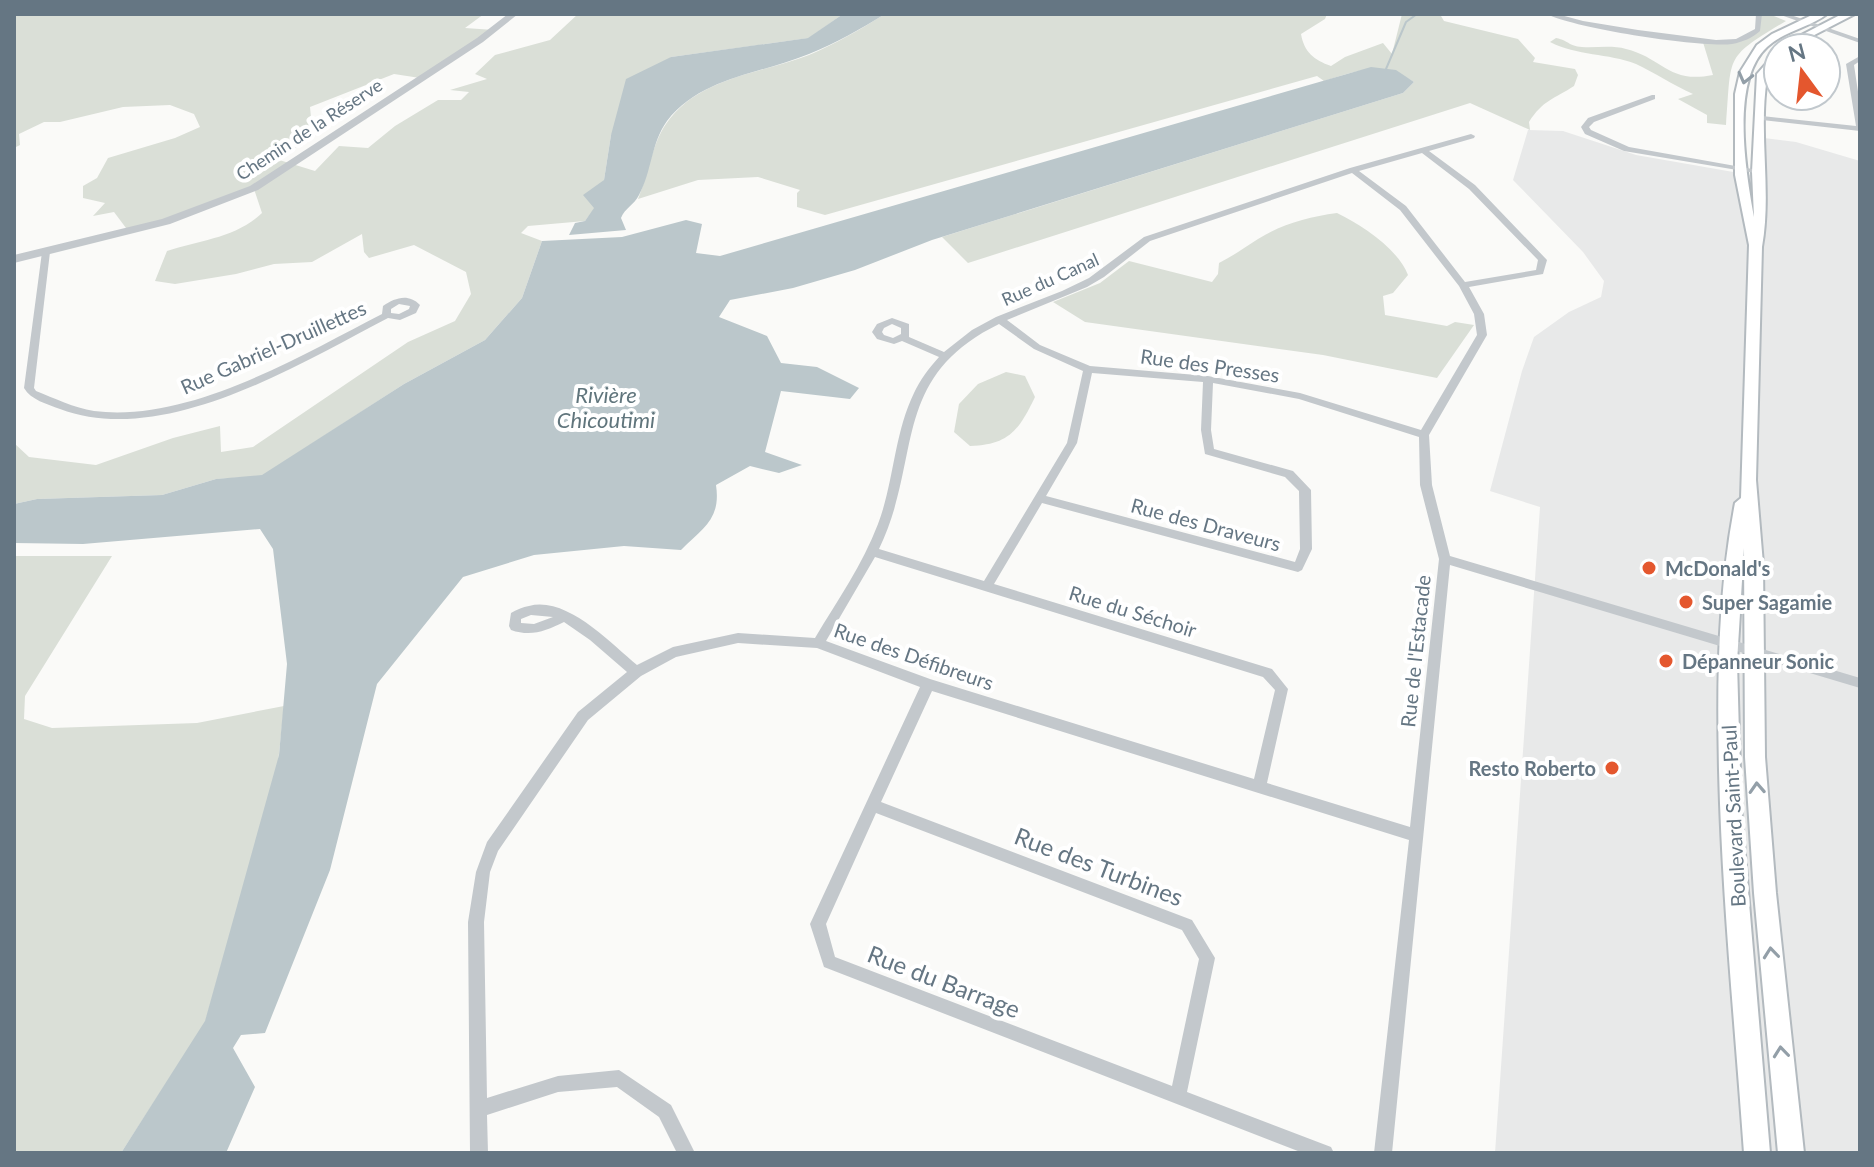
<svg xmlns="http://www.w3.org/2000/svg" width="1874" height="1167" font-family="Lato,sans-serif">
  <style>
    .built { fill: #e8e9e9 }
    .green { fill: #dadfd7 }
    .water { fill: #bbc7cb }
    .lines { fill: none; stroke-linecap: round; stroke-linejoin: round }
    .stream { stroke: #bbc7cb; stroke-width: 2 }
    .secondary-casing { stroke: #b3babf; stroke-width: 4 }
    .minor { fill: #c3c8cc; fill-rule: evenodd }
    .tertiary { fill: #c3c8cc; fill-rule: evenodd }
    .secondary { fill: #fff; fill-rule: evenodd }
    .oneway { stroke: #939fa8 }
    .poi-dot { fill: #e4572e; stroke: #fff; stroke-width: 3 }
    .labels { text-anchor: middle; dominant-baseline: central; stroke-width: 8; stroke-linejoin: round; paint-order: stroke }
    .far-street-label { font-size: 18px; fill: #657683; stroke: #fff }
    .street-label { font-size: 20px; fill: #657683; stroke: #fff }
    .poi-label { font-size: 20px; font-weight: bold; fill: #657683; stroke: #fff; text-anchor: start }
    .water-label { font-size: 22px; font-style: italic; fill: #60757c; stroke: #fff }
    .near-street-label { font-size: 24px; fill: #657683; stroke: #fff }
  </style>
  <rect width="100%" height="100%" fill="#fafaf8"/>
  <polygon class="built" points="1528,130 1563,131 1636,155 1762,177 1764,138 1796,142 1860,161 1860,1153 1495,1153 1540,507 1490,491 1522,371 1534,337 1569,312 1601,297 1604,281 1583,252 1513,180"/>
  <g class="green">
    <path d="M14 14H484L465 28 494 30 420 78 394 74 310 107 313 138 276 159 315 171 339 146 368 148 395 126 438 100H461L469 92 450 90 487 79 475 74 495 55 550 40 578 14H843L809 38 671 57 611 135 604 180 595 208 585 221 528 226 521 233 542 241 522 298 485 340 404 384 262 476 216 479 162 495 37 499 14 504V443L29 457 96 465 173 438 220 426 221 452 253 447 408 342 455 321 471 294 466 272 414 245 369 258 364 252 362 234 312 262 274 264 236 274 175 284 155 281 167 251C200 240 236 238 262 213L254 189 129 232 114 212 93 216 105 203 83 198V186L97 178 108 158 175 138 200 127 194 114 170 105 123 107 60 122H44L19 134 20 145 14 148Z"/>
    <path d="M885 14H1327L1325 19 1301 34C1304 52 1314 60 1331 66L1345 57 1383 43 1392 54 1402 14H1451L1441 16 1444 21 1518 39 1535 58 1533 62 1575 69 1578 75 1574 86C1554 99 1543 100 1529 122L1530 130 1470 103 968 263 942 237 1403 93 1414 82C1380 60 1360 70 1324 81L1317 76 825 215 797 207V193L800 190 758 177 698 180 638 199C648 175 652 144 666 124 698 77 760 74 809 55 835 44 861 29 885 14Z"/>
    <path d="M1759 14H1769L1786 21C1723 59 1732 54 1726 125L1707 123V115L1678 99 1693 94C1673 85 1655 73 1636 64 1608 53 1577 56 1550 42L1556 38C1570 41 1568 46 1582 47 1596 48 1612 45 1626 49 1663 58 1668 84 1713 75L1702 39C1724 42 1740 44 1758 30Z"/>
    <path d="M1337 213C1362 225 1398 249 1408 275L1393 293 1383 296 1385 315 1447 326 1455 322 1474 325 1437 378 1323 355 1085 322 1053 302 1100 283 1129 261 1212 282 1218 274 1219 263C1233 256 1244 248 1258 239 1282 224 1308 217 1337 213Z"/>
    <path d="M1006 372 1025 376 1035 397C1019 430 1009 445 970 446L954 432 959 404 978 384Z"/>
    <polygon points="14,556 112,556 25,696 24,719 52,728 197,723 284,706 278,763 205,1023 121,1153 14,1153"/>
  </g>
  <g class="water">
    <path d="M843 14H885C861 29 836 43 809 54 761 74 701 77 667 121 651 143 652 171 639 195 634 205 625 208 621 218L626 230 569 235 575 223 585 221 594 208 583 195 604 180 611 135 626 79 671 57 808 38Z"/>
    <path d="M1371 67 1396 70 1414 82 1403 93 932 240 855 270 793 288 730 300 719 317 767 336 781 363 817 367 859 388 850 399 781 391 765 452 802 465 779 473 750 466 716 485C721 519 704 527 681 550L624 546 534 555 463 577 377 684 330 870 265 1033 241 1035 233 1048 255 1087 226 1153H121L205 1021 279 755 287 664 273 549 260 529 83 544 14 543V504L37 499 162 495 216 479 262 475 404 384 485 340 522 298 542 241 622 237 686 220 702 224 696 253 720 256Z"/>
  </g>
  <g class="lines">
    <polyline class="stream" points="1386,69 1406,22 1417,14"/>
    <g class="secondary-casing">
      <g id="secondary">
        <path d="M1814 14H1827C1809 28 1784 31 1767 47 1730 81 1746 173 1754 217L1752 172 1757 74 1778 50C1778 62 1769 67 1767 78 1758 134 1772 191 1762 247L1756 480 1763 564 1765 757 1776 893 1804 1153H1778L1754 893 1745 757 1744 548 1737 662 1741 807 1770 1153H1744C1735 1025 1722 898 1719 770 1717 680 1718 591 1735 503L1741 498 1749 245 1735 175V94L1740 72 1757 45 1772 34Z"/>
        <polygon points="1842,14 1855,14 1793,46 1784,44"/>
      </g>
    </g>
    <g class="minor">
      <path d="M1547 14H1557L1583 21 1638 30 1716 40 1736 39 1755 29 1756 14H1762L1760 31C1752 38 1743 42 1732 44 1701 48 1573 28 1547 14Z"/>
      <polygon points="1778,14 1788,14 1860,39 1860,43"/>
      <polygon points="1860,56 1860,61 1854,65 1860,105 1860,131 1762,120 1758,118 1762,116 1856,126 1846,64"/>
      <polygon points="1652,95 1655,95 1655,99 1594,122 1589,127 1591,130 1629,147 1758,170 1762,172 1761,174 1624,151 1585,134 1581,127 1588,118"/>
      <path d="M1471 134 1475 136 1474 138 1429 151 1475 185 1547 260 1543 274 1469 287 1484 314 1487 335 1429 435 1432 485 1450 556 1860 678V688L1450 565 1392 1153H1374L1409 840 932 691 881 802 1192 920 1215 958 1187 1092 1331 1147 1334 1153H1303L824 967 810 924 920 687 817 648 738 643 676 657 641 676 588 720 498 851 490 872 484 922 487 1098 558 1076 619 1070 671 1105 695 1153H677L659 1117 617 1087 558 1092 487 1115 488 1153H470L468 922 476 872 487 842 578 712 627 672 590 640 564 622C546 631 531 637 511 630L509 626 511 613C516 610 523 607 529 606 567 596 610 643 637 665L673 647 738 633 815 638C837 601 863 564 878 524 894 482 894 434 914 393 920 380 929 368 939 357L902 341 894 344 877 339 872 332 877 324 892 318 909 324V337L944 352 972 330 996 317 1062 291 1089 278 1144 237 1350 168ZM1422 153 1469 189 1538 260 1536 270 1465 282 1406 206 1359 171ZM1352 173 1400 210 1459 286 1474 314 1477 335 1421 430 1300 393 1208 376 1090 366 1040 345 1007 320 1087 287 1104 277 1150 241ZM892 324 901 328V334L893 338 884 335 882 332 884 328ZM999 324 1034 349 1083 371 1067 443 984 581 879 549C923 458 889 378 999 324ZM1092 373 1203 382 1201 430 1205 454 1285 477 1299 491 1300 549 1295 562 1046 496 1077 443ZM1213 383 1299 399 1419 437 1420 485 1439 559 1410 827 1267 783 1288 689 1272 669 994 584 1042 503 1298 572 1302 570 1312 549 1311 490 1293 471 1214 449 1211 430ZM875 557 1263 677 1275 690 1254 779 930 679 826 641ZM531 615 553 617 534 624 521 623V619ZM876 813 1182 930 1199 959 1172 1086 835 957 826 924Z"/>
      <path d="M46 249 50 252 34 388 36 391C54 398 74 408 94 411 189 423 300 356 382 314L383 306C395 298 408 293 420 305L416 313 400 320 388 318C298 365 163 448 60 409 47 404 31 400 24 388L42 252ZM399 304 410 306 409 309 399 314 391 313V309Z"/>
    </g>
    <polygon class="tertiary" points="508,14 518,14 483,42 258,190 170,224 14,263 14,255 162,219 250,186 477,38"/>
    <use href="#secondary" class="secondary"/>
  </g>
  <defs><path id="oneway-chevron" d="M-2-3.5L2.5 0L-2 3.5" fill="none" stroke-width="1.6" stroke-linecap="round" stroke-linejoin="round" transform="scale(2)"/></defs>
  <g class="oneway">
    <use href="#oneway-chevron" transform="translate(1745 78) rotate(104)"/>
    <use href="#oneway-chevron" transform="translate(1757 788) rotate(-93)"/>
    <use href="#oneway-chevron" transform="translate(1771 953) rotate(-96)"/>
    <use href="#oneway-chevron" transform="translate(1781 1052) rotate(-96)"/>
  </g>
  <g class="poi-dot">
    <circle cx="1649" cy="568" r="8"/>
    <circle cx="1686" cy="602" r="8"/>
    <circle cx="1666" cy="661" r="8"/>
    <circle cx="1612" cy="768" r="8"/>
  </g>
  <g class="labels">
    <g class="far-street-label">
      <text transform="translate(309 129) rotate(-33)">Chemin de la Réserve</text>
      <text transform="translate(1050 279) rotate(-24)">Rue du Canal</text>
    </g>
    <g class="street-label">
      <text transform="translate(273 347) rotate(-24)">Rue Gabriel-Druillettes</text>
      <text transform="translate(1210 365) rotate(8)">Rue des Presses</text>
      <text transform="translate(1206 524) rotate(15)">Rue des Draveurs</text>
      <text transform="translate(1133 611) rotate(17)">Rue du Séchoir</text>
      <text transform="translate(1415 651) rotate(-84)">Rue de l'Estacade</text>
      <text transform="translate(914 656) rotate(19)">Rue des Défibreurs</text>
      <text transform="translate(1733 816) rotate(-93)">Boulevard Saint-Paul</text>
    </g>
    <g class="poi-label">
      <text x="1665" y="568">McDonald's</text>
      <text x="1702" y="602">Super Sagamie</text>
      <text x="1682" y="661">Dépanneur Sonic</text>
      <text x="1596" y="768" text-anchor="end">Resto Roberto</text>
    </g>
    <g class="water-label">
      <text x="606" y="394">Rivière<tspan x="606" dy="25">Chicoutimi</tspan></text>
    </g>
    <g class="near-street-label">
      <text transform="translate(1099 866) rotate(21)">Rue des Turbines</text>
      <text transform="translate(944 981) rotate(21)">Rue du Barrage</text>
    </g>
  </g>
  <rect width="1874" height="1167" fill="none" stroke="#657683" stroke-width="32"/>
  <g transform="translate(1802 72) rotate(345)"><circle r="38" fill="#ffffff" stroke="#c1c8cd" stroke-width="2"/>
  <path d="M0-6L14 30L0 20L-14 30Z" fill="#e4572e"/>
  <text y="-12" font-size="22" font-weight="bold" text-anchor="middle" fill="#657683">N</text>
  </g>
</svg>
